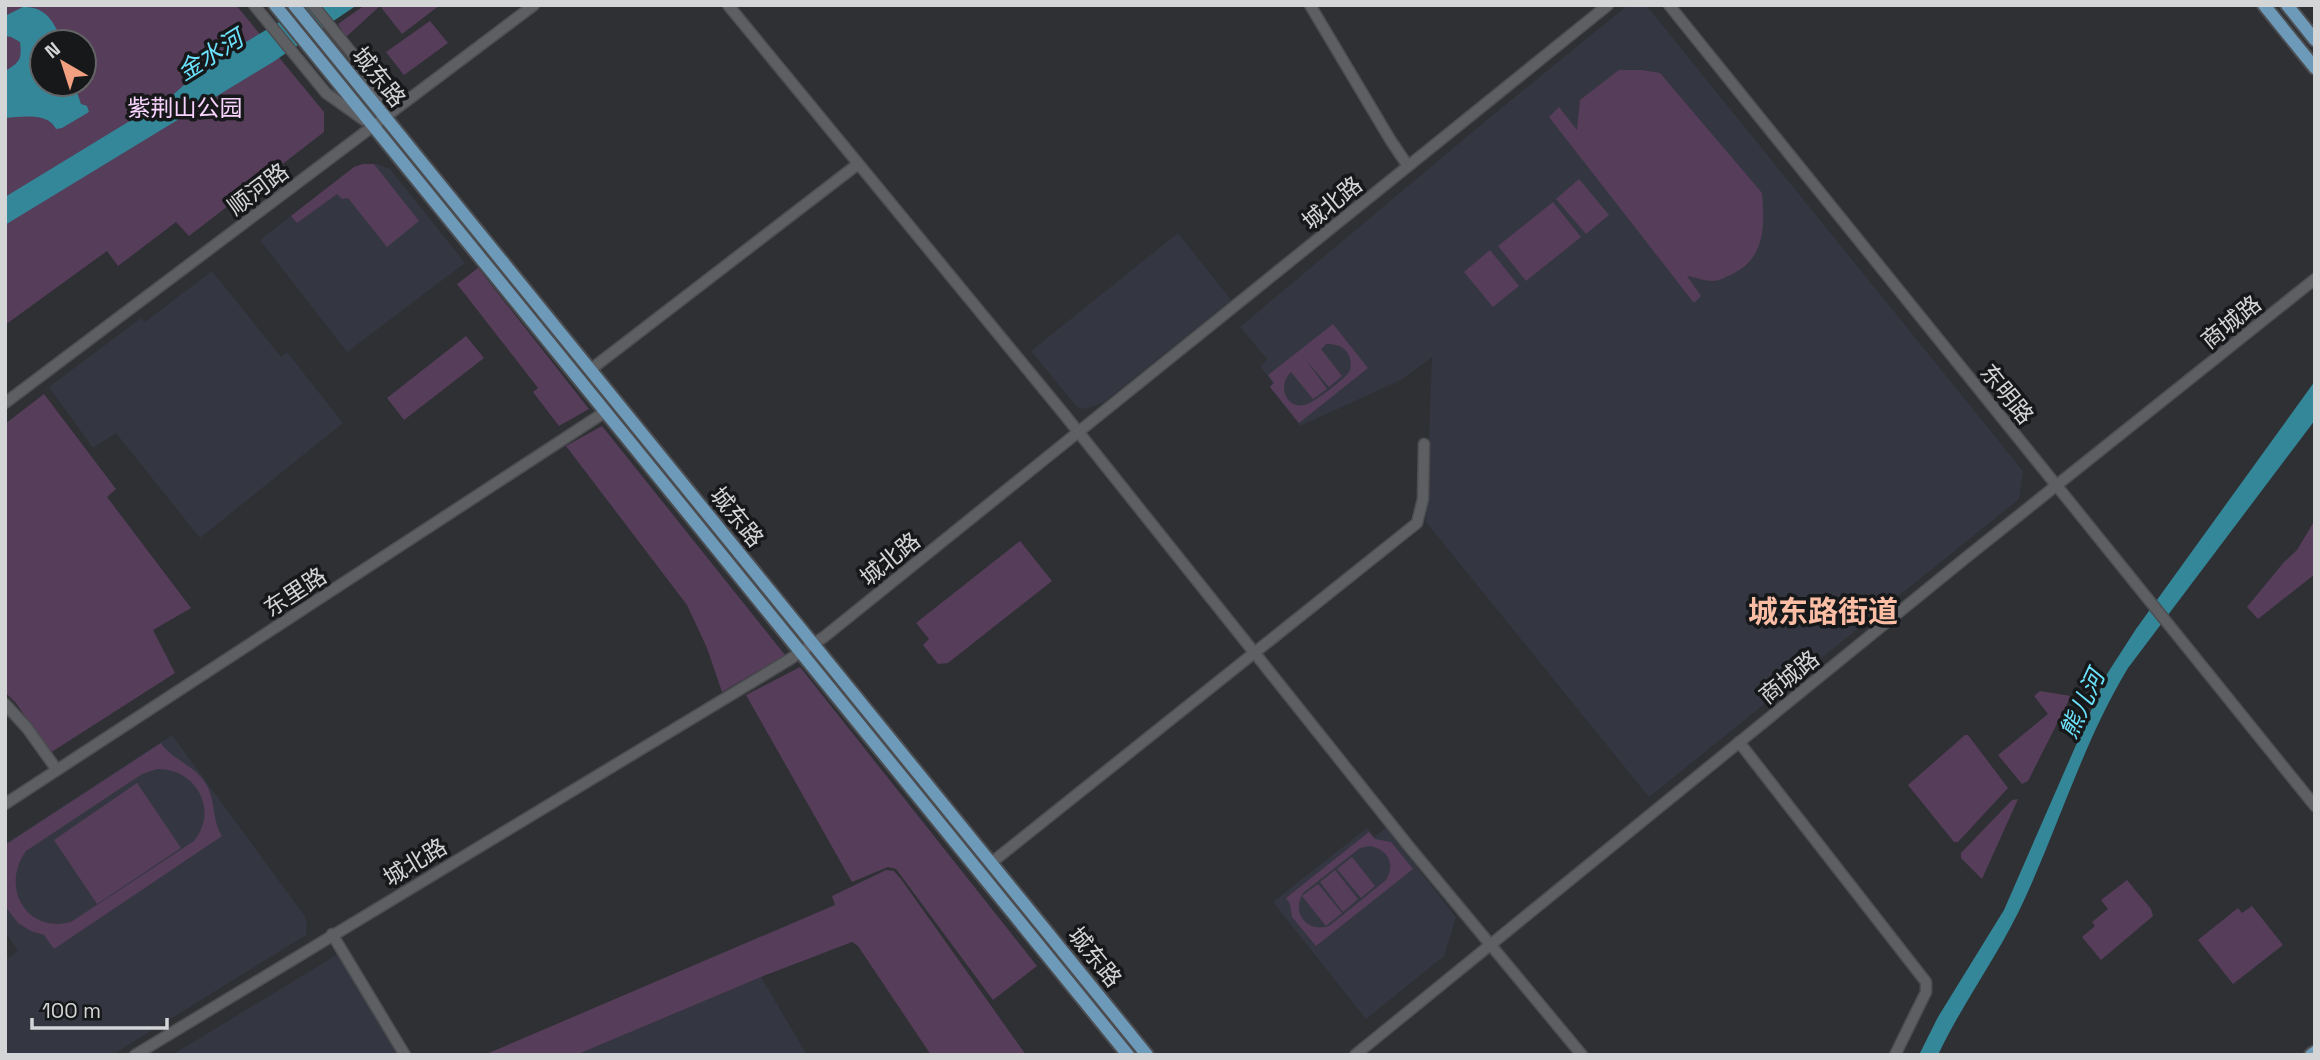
<svg xmlns="http://www.w3.org/2000/svg" width="2320" height="1060" font-family="'Space Grotesk','Noto Sans SC',sans-serif">
  <style>
    .built { fill: #343741 }
    .green { fill: #563d5a; fill-rule: evenodd }
    .water { fill: #348798 }
    .lines { fill: none; stroke-linecap: round; stroke-linejoin: round }
    .minor-casing { stroke: #4c4d50; stroke-width: 13 }
    .major-casing { stroke: #4c4d50; stroke-width: 16 }
    .minor { stroke: #5d5f63; stroke-width: 10 }
    .major { stroke: #6e9aba; stroke-width: 12 }
    .labels { text-anchor: middle; dominant-baseline: central; stroke-width: 7; stroke-linejoin: round; paint-order: stroke }
    .street-label { font-size: 23px; fill: #d4d5d7; stroke: #17181a }
    .park-label { font-size: 23px; fill: #f7d3fd; stroke: #17181a }
    .water-label { font-size: 24px; font-style: italic; fill: #6ce3fd; stroke: #17181a }
    .district-label { font-size: 30px; font-weight: bold; fill: #fcbda5; stroke: #17181a }
  </style>
  <rect width="100%" height="100%" fill="#2e3034"/>
  <g class="built">
    <polygon points="1628,5 1646,5 2023,471 2019,499 1649,797 1426,522 1432,357 1401,380 1300,426 1269,386 1273,383 1261,367 1267,359 1240,327 1488,119"/>
    <polygon points="363,164 377,164 390,169 465,263 347,352 260,240 354,167"/>
    <polygon points="1178,233 1231,300 1104,402 1086,409 1077,407 1031,351"/>
    <polygon points="212,271 281,357 287,352 343,423 200,538 116,433 93,448 49,387 141,318 145,322"/>
    <polygon points="172,735 304,915 307,923 306,935 112,1055 8,1055 5,1051 5,960 18,951 5,932 5,844"/>
    <polygon points="1367,828 1374,837 1386,828 1456,917 1444,956 1366,1019 1273,902"/>
    <polygon points="338,954 398,1055 172,1055 246,1010"/>
    <polygon points="761,977 807,1055 576,1055"/>
  </g>
  <g class="green">
    <path d="M5 5H236L324 112V132L189 236 176 222 118 266 107 251 5 325ZM42 42H84V84H42Z"/>
    <polygon points="365,5 440,5 402,34 380,6 346,37 338,24"/>
    <polygon points="430,21 448,43 404,75 386,52"/>
    <path d="M1619 70H1642L1660 73 1762 193C1765 228 1765 261 1728 276 1723 278 1719 281 1713 281 1704 281 1695 277 1687 276L1701 296 1694 303 1549 117 1559 107 1577 130 1580 100Z"/>
    <polygon points="363,164 374,164 419,221 387,247 348,198 342,199 337,194 297,223 291,216 354,167"/>
    <polygon points="1579,179 1609,215 1586,234 1556,199"/>
    <polygon points="1553,202 1581,237 1526,281 1498,246"/>
    <polygon points="1490,250 1519,286 1493,307 1464,272"/>
    <polygon points="478,268 589,409 559,426 533,392 538,388 457,284"/>
    <path d="M1333 324 1368 368 1299 423 1270 387 1274 383 1268 375ZM1326 344C1336 344 1345 346 1349 356 1351 360 1352 368 1349 372 1345 379 1312 404 1305 405 1284 409 1278 384 1291 372L1313 399 1327 389 1306 360 1329 387 1342 376 1321 349Z"/>
    <polygon points="466,336 484,358 404,420 387,398"/>
    <polygon points="44,394 116,489 107,497 191,608 153,630 175,673 50,753 16,703 5,692 5,424"/>
    <polygon points="602,426 785,655 722,692 707,648 687,605 566,446"/>
    <polygon points="2315,520 2315,574 2258,619 2247,607 2284,562 2297,550"/>
    <polygon points="1020,541 1052,581 948,663 938,664 923,645 929,639 916,623"/>
    <polygon points="800,667 1037,966 993,1000 896,869 888,867 852,882 746,695"/>
    <polygon points="2040,691 2071,696 2028,781 2022,784 1998,755 2048,714 2034,696"/>
    <polygon points="1965,735 1968,735 2008,788 1958,842 1954,842 1908,785"/>
    <path d="M161 743C173 761 194 764 206 784 216 801 212 821 222 836L54 949 44 935 31 931 18 923 5 906V845ZM157 769C196 768 219 810 194 841L71 922C26 934 0 887 26 851L142 774Z"/>
    <polygon points="137,783 181,848 97,904 54,840"/>
    <polygon points="2018,799 1982,879 1961,858 1961,853 2012,800"/>
    <path d="M1369 832 1375 839 1391 842 1413 869 1316 946 1292 917 1290 904 1286 898ZM1370 846C1388 849 1396 865 1386 880L1329 926C1307 933 1291 913 1303 893L1360 848Z"/>
    <polygon points="1352,857 1375,886 1361,898 1337,869"/>
    <polygon points="886,870 894,871 901,879 1026,1055 931,1055 858,946 852,942 761,977 576,1055 484,1055 835,905 832,896"/>
    <polygon points="1335,870 1358,899 1343,912 1320,882"/>
    <polygon points="2127,880 2151,909 2153,916 2101,960 2082,937 2095,926 2092,922 2108,909 2101,900"/>
    <polygon points="1318,884 1342,913 1326,926 1302,896"/>
    <polygon points="2252,906 2283,945 2233,984 2198,940 2238,908 2242,913"/>
  </g>
  <g class="water">
    <path d="M308 5H357L273 62 5 225V197L174 94C212 58 263 33 308 5Z"/>
    <path d="M23 7C45 6 53 21 61 38V42H42V84H74L81 104 87 106 89 112 62 128 56 129C48 112 22 117 5 118V71C20 62 22 60 20 42L11 37 5 36V16Z"/>
    <path d="M2315 381V420L2128 668C2085 739 2060 821 2026 896 2001 952 1964 1000 1938 1055H1919L1938 1017 2004 910 2107 674 2136 629Z"/>
  </g>
  <g class="lines">
    <g class="minor-casing">
      <g id="minor">
        <polyline points="254,5 326,93 364,120"/>
        <polyline points="313,5 364,68 380,106"/>
        <polyline points="728,5 1064,414 1411,849 1582,1055"/>
        <polyline points="1310,5 1391,141 1408,166"/>
        <polyline points="1669,5 2315,806"/>
        <polyline points="590,370 858,164"/>
        <polyline points="5,403 534,5"/>
        <polyline points="5,704 27,728 57,770"/>
        <polyline points="1739,742 1926,982 1926,992 1895,1055"/>
        <polyline points="5,804 605,412"/>
        <polyline points="991,863 1417,523 1423,499 1424,444"/>
        <polyline points="332,934 405,1055"/>
        <polyline points="135,1055 787,661 824,637 1608,5"/>
        <polyline points="1355,1055 1968,556 2315,279"/>
      </g>
    </g>
    <g class="major-casing">
      <g id="major">
        <polyline points="275,5 1128,1055"/>
        <polyline points="294,5 1147,1055"/>
        <polyline points="2264,5 2315,68"/>
        <polyline points="2287,5 2315,40"/>
        <polyline points="2311,1055 2315,1052"/>
      </g>
    </g>
    <use href="#minor" class="minor"/>
    <use href="#major" class="major"/>
  </g>
  <g class="labels">
    <g class="street-label">
      <text transform="translate(379 77) rotate(51)">城东路</text>
      <text transform="translate(258 189) rotate(-37)">顺河路</text>
      <text transform="translate(1332 203) rotate(-39)">城北路</text>
      <text transform="translate(2231 322) rotate(-39)">商城路</text>
      <text transform="translate(2007 394) rotate(51)">东明路</text>
      <text transform="translate(737 517) rotate(51)">城东路</text>
      <text transform="translate(890 559) rotate(-39)">城北路</text>
      <text transform="translate(295 592) rotate(-33)">东里路</text>
      <text transform="translate(1789 677) rotate(-39)">商城路</text>
      <text transform="translate(415 862) rotate(-31)">城北路</text>
      <text transform="translate(1095 957) rotate(51)">城东路</text>
    </g>
    <g class="park-label">
      <text x="185" y="108">紫荆山公园</text>
    </g>
    <g class="water-label">
      <text transform="translate(210 55) rotate(-32)">金水河</text>
      <text transform="translate(2082 704) rotate(-65)">熊儿河</text>
    </g>
    <g class="district-label">
      <text x="1823" y="611">城东路街道</text>
    </g>
  </g>
  <rect width="2320" height="1060" fill="none" stroke="#d4d5d7" stroke-width="14"/>
  <g transform="translate(63 63) rotate(321)"><circle r="33" fill="#17181a" stroke="#636466" stroke-width="2"/>
  <path d="M0-5L12 26L0 18L-12 26Z" fill="#f2a080"/>
  <text y="-10" font-size="19" font-weight="bold" text-anchor="middle" fill="#d4d5d7">N</text>
  </g>
  <path d="M32 1018v10h135v-10" fill="none" stroke="#d4d5d7" stroke-width="3.5"/>
  <text x="42" y="1018" font-size="21" fill="#d4d5d7" stroke="#17181a" stroke-width="5" paint-order="stroke">100 m</text>
</svg>
